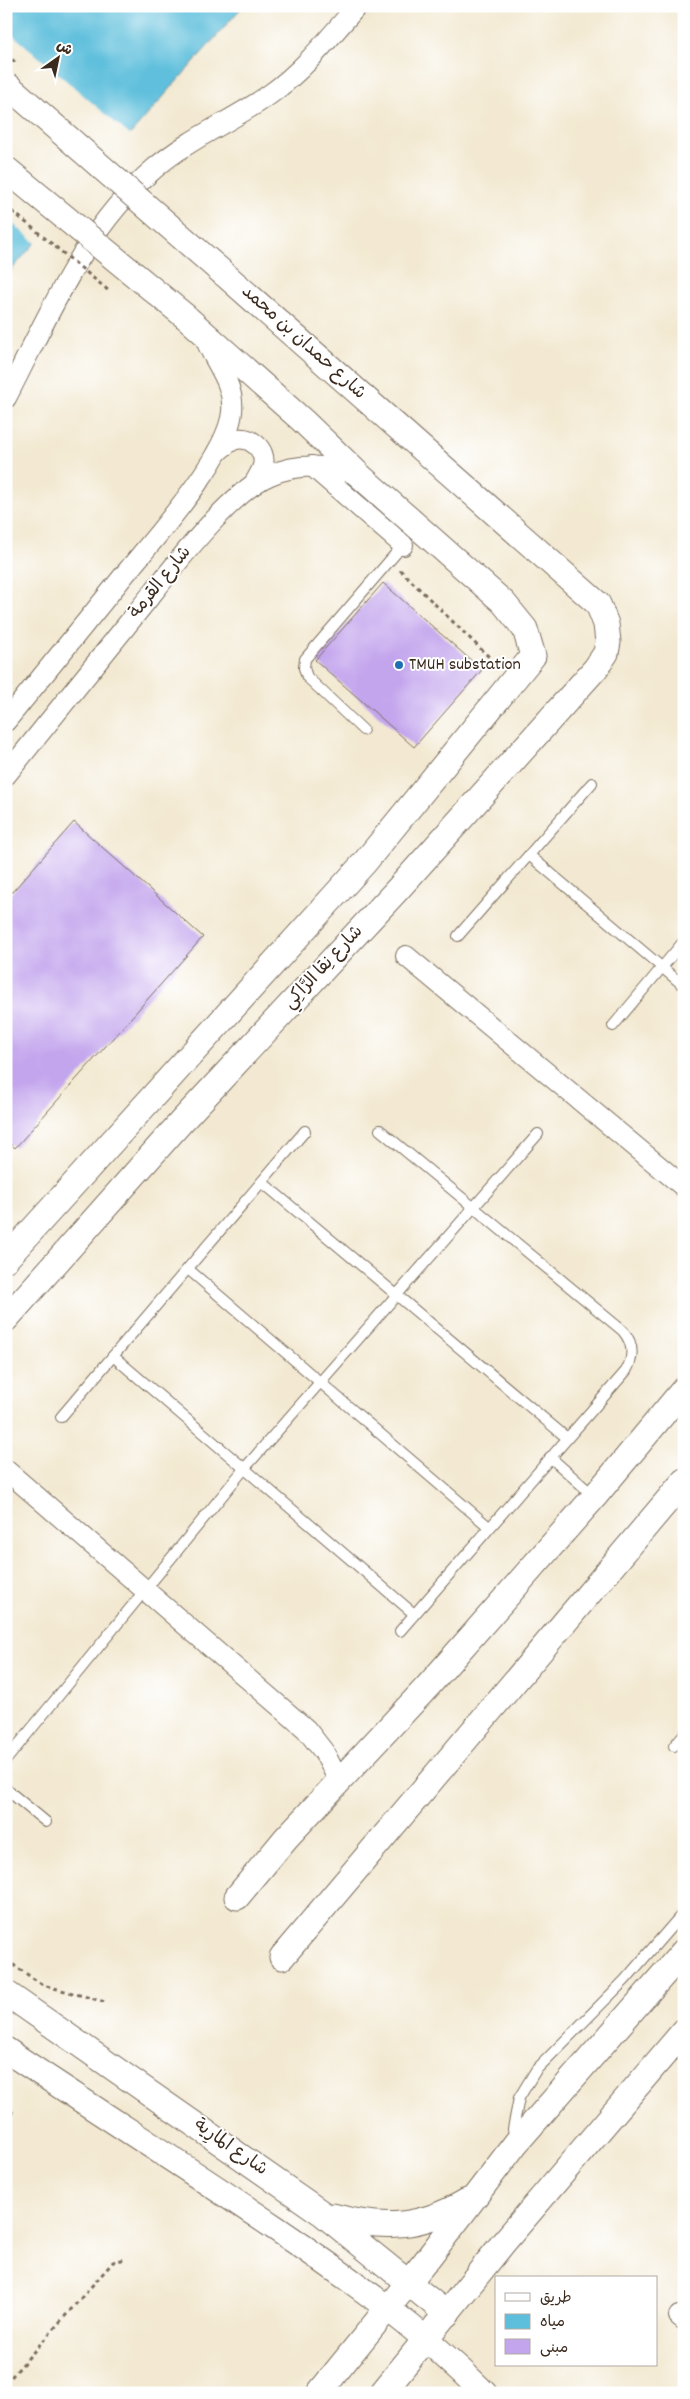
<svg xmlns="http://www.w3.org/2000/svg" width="690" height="2399" font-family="Dekko,'Playpen Sans Arabic',sans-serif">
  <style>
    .water { fill: #5ebfdc; stroke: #4c747d }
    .pier { fill: #f3e9d2 }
    .building { fill: #c3a5ed }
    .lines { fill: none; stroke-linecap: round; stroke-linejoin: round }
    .service-casing { stroke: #7b6d5d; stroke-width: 12 }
    .minor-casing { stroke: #7b6d5d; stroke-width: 22 }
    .tertiary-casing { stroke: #7b6d5d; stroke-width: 27 }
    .path { stroke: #7b6d5d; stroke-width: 3; stroke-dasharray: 4 4; stroke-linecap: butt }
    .service { stroke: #fff; stroke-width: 10 }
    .minor { stroke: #fff; stroke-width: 20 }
    .tertiary { stroke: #fff; stroke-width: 25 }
    .tertiary-bridge-casing { stroke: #7b6d5d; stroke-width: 27; stroke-linecap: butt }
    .path-bridge { stroke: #7b6d5d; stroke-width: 3; stroke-dasharray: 4 4; stroke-linecap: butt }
    .tertiary-bridge { stroke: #fff; stroke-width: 25 }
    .poi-dot { fill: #1f6fb2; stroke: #fff; stroke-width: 2 }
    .labels { text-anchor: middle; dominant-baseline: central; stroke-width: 4; stroke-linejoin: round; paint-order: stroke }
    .street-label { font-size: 18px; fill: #3b2a1e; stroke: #fff }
    .poi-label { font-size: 18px; fill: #3b2a1e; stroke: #fff; text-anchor: start }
  </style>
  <rect width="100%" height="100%" fill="#fff"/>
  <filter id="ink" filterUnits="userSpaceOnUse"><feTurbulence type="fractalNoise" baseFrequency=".02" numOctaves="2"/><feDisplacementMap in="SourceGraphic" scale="10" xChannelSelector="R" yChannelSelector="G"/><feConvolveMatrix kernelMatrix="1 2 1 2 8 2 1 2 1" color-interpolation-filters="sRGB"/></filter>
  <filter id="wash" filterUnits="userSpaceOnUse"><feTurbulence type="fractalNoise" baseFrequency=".0096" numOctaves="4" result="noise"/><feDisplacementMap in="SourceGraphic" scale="20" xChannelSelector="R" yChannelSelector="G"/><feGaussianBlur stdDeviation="1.12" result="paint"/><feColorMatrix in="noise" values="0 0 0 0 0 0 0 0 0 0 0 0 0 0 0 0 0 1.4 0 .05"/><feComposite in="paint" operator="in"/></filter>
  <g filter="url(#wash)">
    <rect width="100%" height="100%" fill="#f3e9d2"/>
    <polygon class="water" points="6,6 243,6 6,276"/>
    <polygon class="pier" points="6,29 132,137 37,244 6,218"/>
    <g id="blocks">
      <g class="building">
        <polygon points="383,583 482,670 414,747 315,660"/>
        <polygon points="74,822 203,937 15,1148 6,1140 6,899"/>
      </g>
    </g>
  </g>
  <g filter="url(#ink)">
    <use href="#blocks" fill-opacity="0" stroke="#7b6d5d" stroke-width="1"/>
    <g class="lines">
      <g class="service-casing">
        <g id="service">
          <polyline points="363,730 307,677 304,668 305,659 403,545"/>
          <polyline points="529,855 684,986"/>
          <polyline points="458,936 592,783"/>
          <polyline points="613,1026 684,941"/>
          <path d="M380 1130 623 1331C634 1344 634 1357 626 1371L400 1631"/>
          <polyline points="262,1182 567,1438"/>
          <polyline points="188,1269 489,1527"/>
          <polyline points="113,1356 413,1613"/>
          <polyline points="61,1417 305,1131"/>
          <polyline points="550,1457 594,1496"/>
          <polyline points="674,1746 684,1734"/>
          <polyline points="6,1760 244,1469 538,1134"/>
          <polyline points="6,1789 46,1822"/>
          <polyline points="515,2139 513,2129 519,2098 536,2070 625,1980 684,1912"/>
        </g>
      </g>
      <g class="minor-casing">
        <g id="minor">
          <path d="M6 398C48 317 84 228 155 168 190 138 232 121 269 95 303 71 330 37 357 6"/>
          <path d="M217 452C222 448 227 443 233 440 249 434 267 449 263 466 261 473 257 478 254 484"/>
          <polyline points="312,466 403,545"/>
          <path d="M6 721C45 673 83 626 121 579 151 542 228 457 232 412 235 382 213 362 204 335"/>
          <path d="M6 775C51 720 95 665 139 610 169 573 229 492 270 475 300 462 330 465 359 475"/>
          <polyline points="406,956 684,1187"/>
          <polyline points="6,1470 306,1729 324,1752 338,1779"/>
          <polyline points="679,2316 684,2320"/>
        </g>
      </g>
      <g class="tertiary-casing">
        <g id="tertiary">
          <polyline points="6,1259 365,862 533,656 525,629 503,602 359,475 303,421 186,317"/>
          <polyline points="6,1319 181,1122 398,889 596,668 606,653 608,642 606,624 598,604 223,273"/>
          <polyline points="237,1897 286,1838 428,1686 595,1496 684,1389"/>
          <polyline points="282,1957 684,1481"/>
          <polyline points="6,1993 323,2214 447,2314"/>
          <path d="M6 2050C95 2110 186 2167 274 2227 349 2278 421 2329 484 2393"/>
          <path d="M333 2216C384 2230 421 2228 467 2201"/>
          <polyline points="319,2393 425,2262 516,2143 684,1951"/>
          <polyline points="382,2393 504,2242 684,2031"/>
        </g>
      </g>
      <g class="path">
        <polyline points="400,570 489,657"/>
        <polyline points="6,1960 43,1985 105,2002"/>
        <polyline points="6,2138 13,2108"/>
        <polyline points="6,2383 113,2262 126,2259"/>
      </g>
      <use href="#service" class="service"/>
      <use href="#minor" class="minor"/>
      <use href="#tertiary" class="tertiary"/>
      <g class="tertiary-bridge-casing">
        <g id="tertiary-bridge">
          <polyline points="6,84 223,273"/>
          <polyline points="6,169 186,317"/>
        </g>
      </g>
      <g class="path-bridge">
        <polyline points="6,54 17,64"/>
        <polyline points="6,206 109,291"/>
      </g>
      <use href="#tertiary-bridge" class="tertiary-bridge"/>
    </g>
  </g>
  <circle class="poi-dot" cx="399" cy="665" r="5"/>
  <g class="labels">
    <g class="street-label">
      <text transform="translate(303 343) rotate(42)">شارع حمدان بن محمد</text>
      <text transform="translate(161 583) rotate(-51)">شارع القرمة</text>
      <text transform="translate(324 968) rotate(-47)">شارع نِقا الرَّاكِي</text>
      <text transform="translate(230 2148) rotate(35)">شارع المارِية</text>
    </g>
    <g class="poi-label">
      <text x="409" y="665">TMUH substation</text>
    </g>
  </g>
  <rect width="690" height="2399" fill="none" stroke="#fff" stroke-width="25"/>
  <rect x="495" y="2276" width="162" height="90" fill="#ffffff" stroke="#b1aaa5"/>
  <rect x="505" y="2293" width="25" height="8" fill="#ffffff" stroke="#b1aaa5"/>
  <text x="540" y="2302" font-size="15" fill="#3b2a1e">طريق</text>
  <rect x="505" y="2314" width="25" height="15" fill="#5ebfdc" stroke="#b1aaa5"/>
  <text x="540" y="2326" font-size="15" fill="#3b2a1e">مياه</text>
  <rect x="505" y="2339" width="25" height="15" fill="#c3a5ed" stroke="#b1aaa5"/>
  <text x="540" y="2352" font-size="15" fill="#3b2a1e">مبنى</text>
  <g transform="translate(58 58) rotate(33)" stroke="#ffffff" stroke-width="4" paint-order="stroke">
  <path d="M0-4L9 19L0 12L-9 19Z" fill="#3b2a1e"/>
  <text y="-8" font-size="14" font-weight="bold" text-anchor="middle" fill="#3b2a1e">ش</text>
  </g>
</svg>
